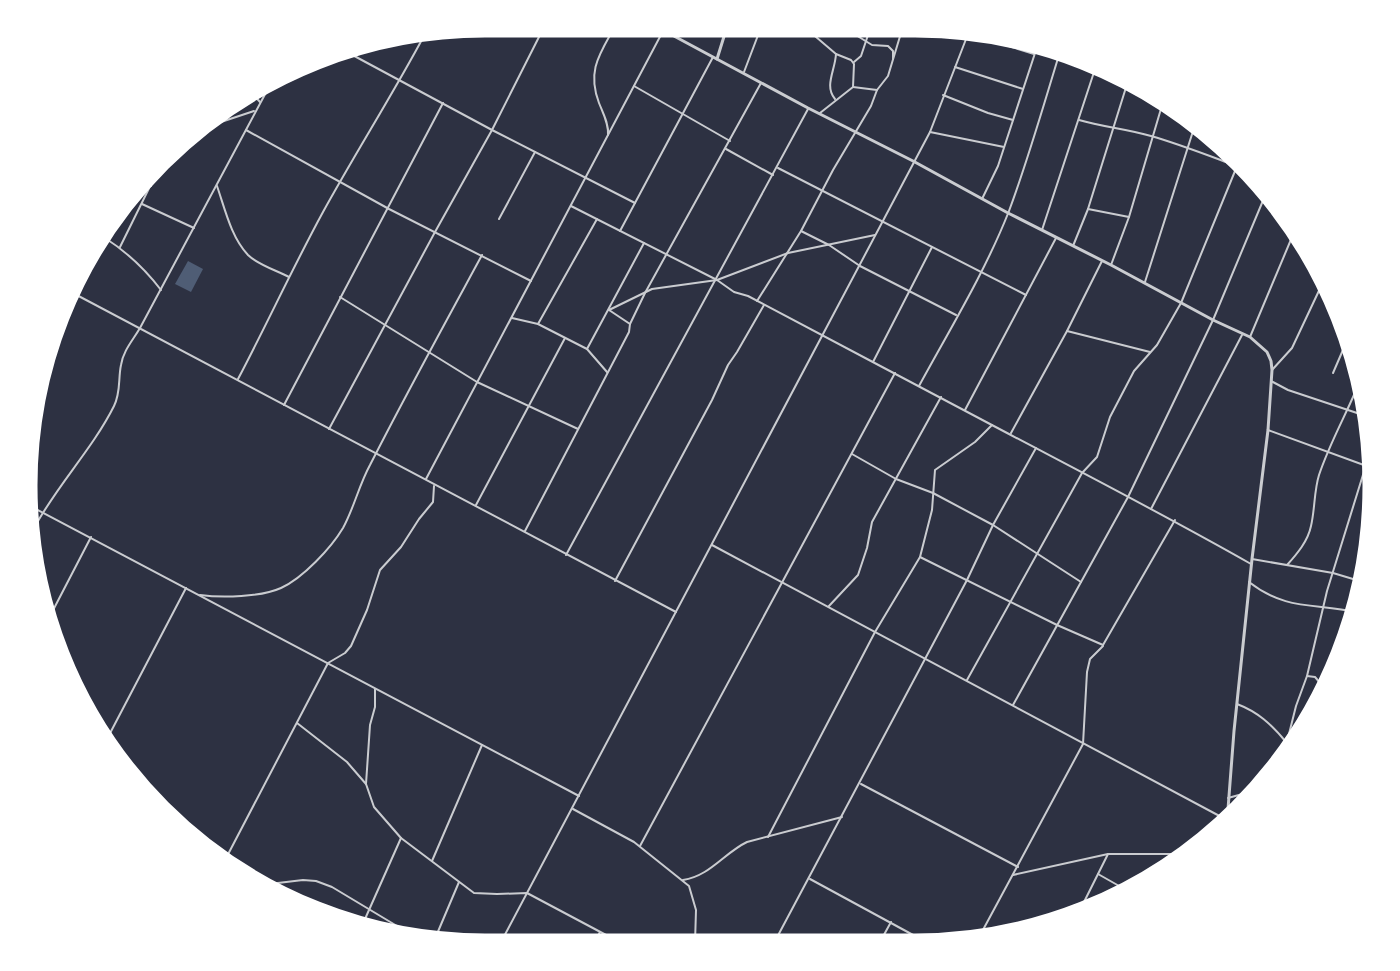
<svg xmlns="http://www.w3.org/2000/svg" width="1400" height="971" font-family="Merriweather,serif">
  <style>
    .water { fill: #4f5d75 }
    .lines { fill: none; stroke-linecap: round; stroke-linejoin: round }
    .minor { stroke: #caccd0; stroke-width: 2 }
    .tertiary { stroke: #caccd0; stroke-width: 3 }
    .rim { fill: none; stroke: #fff; stroke-width: 3 }
  </style>
  <rect width="100%" height="100%" fill="#2d3142"/>
  <polygon class="water" points="188,261 203,269 191,292 175,284"/>
  <g class="lines">
    <g class="minor">
      <polyline points="809,31 836,54 851,60 854,64 853,87 820,113"/>
      <polyline points="851,32 872,45 888,46 893,51 893,59"/>
      <polyline points="970,34 1034,54"/>
      <polyline points="675,37 677,29"/>
      <polyline points="1002,45 1005,35"/>
      <polyline points="345,51 492,130 635,203"/>
      <polyline points="854,62 861,56 869,32"/>
      <polyline points="955,67 1023,89"/>
      <polyline points="744,72 760,30"/>
      <polyline points="634,86 730,141"/>
      <polyline points="853,87 877,90"/>
      <polyline points="252,93 260,102"/>
      <polyline points="943,95 988,113 1013,120"/>
      <path d="M835 99C824 86 835 71 836 54"/>
      <path d="M1079 120C1103 127 1127 129 1151 136 1179 144 1207 155 1234 165"/>
      <polyline points="200,129 254,111"/>
      <polyline points="246,130 389,209 531,281"/>
      <polyline points="930,132 1004,147"/>
      <path d="M608 135C609 124 603 113 599 103 587 71 599 55 614 28"/>
      <polyline points="726,149 773,175"/>
      <polyline points="778,168 1026,295"/>
      <polyline points="141,181 151,186"/>
      <path d="M217 186C225 209 231 237 248 255 258 265 276 270 289 277"/>
      <polyline points="982,199 998,166 1037,47"/>
      <polyline points="142,204 194,228"/>
      <path d="M571 206 717 280 734 292 748 296C829 338 909 382 990 424 1077 470 1165 515 1251 564"/>
      <polyline points="1088,209 1129,217"/>
      <polyline points="499,219 535,152"/>
      <polyline points="1042,230 1095,69"/>
      <polyline points="620,231 713,57"/>
      <polyline points="801,231 829,245 860,266 956,315"/>
      <polyline points="1292,236 1302,241"/>
      <path d="M105 238C127 252 145 269 161 290"/>
      <polyline points="1073,246 1088,209 1128,81"/>
      <polyline points="120,247 162,162"/>
      <polyline points="1111,265 1129,217 1163,102"/>
      <polyline points="1145,282 1194,128"/>
      <polyline points="71,292 676,612"/>
      <polyline points="340,297 477,382 578,429"/>
      <polyline points="757,301 801,231 833,170 871,106 877,90 888,76 901,33"/>
      <polyline points="609,310 652,289 717,280 788,253 875,235"/>
      <polyline points="609,310 630,324"/>
      <polyline points="512,318 538,324 587,349 607,372"/>
      <polyline points="538,324 597,219"/>
      <polyline points="1067,331 1150,352"/>
      <polyline points="1250,337 1295,230"/>
      <polyline points="587,349 644,243"/>
      <polyline points="873,362 932,247"/>
      <polyline points="1272,370 1292,348 1324,280"/>
      <polyline points="1333,373 1349,336"/>
      <path d="M238 379C267 324 293 267 323 212 356 152 393 94 425 34"/>
      <polyline points="1271,381 1288,390 1369,417"/>
      <path d="M919 386C950 329 985 272 1009 211 1028 160 1043 107 1059 55"/>
      <polyline points="284,405 443,103"/>
      <polyline points="965,410 1056,238"/>
      <polyline points="329,429 435,232 492,130 544,27"/>
      <polyline points="1268,430 1372,468"/>
      <polyline points="1011,433 1067,331 1102,261"/>
      <polyline points="852,454 896,479 933,493 993,525 1081,582"/>
      <polyline points="426,479 663,31"/>
      <polyline points="476,505 565,338"/>
      <polyline points="32,507 579,796"/>
      <polyline points="1151,509 1242,335"/>
      <path d="M33 530C56 486 92 450 114 406 121 392 118 379 121 365 123 351 133 340 140 328L270 85"/>
      <polyline points="525,531 629,332 630,324 645,293 761,83"/>
      <polyline points="712,545 1227,820"/>
      <polyline points="566,555 808,109"/>
      <polyline points="920,557 1057,625 1103,645 1175,520"/>
      <polyline points="1252,559 1333,573 1363,582"/>
      <path d="M1287 565C1297 554 1308 541 1311 526 1315 509 1314 491 1319 475 1330 442 1347 413 1360 381"/>
      <polyline points="615,581 712,400 728,365 737,352 764,305"/>
      <polyline points="1359,581 1365,566"/>
      <path d="M1249 582C1286 611 1315 603 1356 612"/>
      <path d="M200 595C222 598 261 597 281 588 303 578 331 548 343 528 354 508 359 485 370 465 406 394 444 325 482 255"/>
      <polyline points="829,606 858,575 867,548 872,522 941,397"/>
      <polyline points="49,618 91,537"/>
      <polyline points="1307,676 1315,677 1326,690"/>
      <polyline points="967,680 1082,473 1097,457 1110,417 1134,371 1157,345 1181,303 1235,171 1235,162"/>
      <polyline points="375,689 375,707 370,725 366,784 374,807 401,838 474,893 497,894 527,893 623,944"/>
      <path d="M1237 704C1258 712 1271 724 1286 742"/>
      <polyline points="1013,705 1128,497 1213,320 1267,191"/>
      <polyline points="297,723 347,762 366,784"/>
      <polyline points="107,739 186,588"/>
      <polyline points="1282,762 1296,706 1307,676 1327,591 1371,449"/>
      <polyline points="861,784 1018,867"/>
      <polyline points="1228,798 1246,793 1268,778"/>
      <polyline points="573,809 634,842 689,886 696,910 695,943"/>
      <polyline points="768,837 875,632 920,557 932,510 935,470 975,442 992,425"/>
      <polyline points="640,846 895,373"/>
      <polyline points="210,853 225,863"/>
      <polyline points="432,861 482,745"/>
      <polyline points="224,862 328,663 345,653 351,646 367,610 380,570 401,547 419,519 433,502 434,486"/>
      <polyline points="1098,874 1128,891"/>
      <polyline points="1013,875 1108,854 1183,854"/>
      <polyline points="810,879 926,942"/>
      <path d="M683 880C710 876 724 853 747 842L842 817"/>
      <polyline points="261,885 303,880 316,881 332,887 417,938"/>
      <polyline points="1080,910 1108,854"/>
      <polyline points="361,928 401,838"/>
      <polyline points="434,941 459,882"/>
      <polyline points="977,941 1083,744 1087,672 1090,659 1103,646"/>
      <polyline points="880,942 891,922"/>
      <polyline points="774,943 967,580 993,525 1036,448"/>
      <polyline points="500,944 930,132 968,34"/>
      <polyline points="594,944 600,932"/>
    </g>
    <g class="tertiary">
      <polyline points="659,28 808,108 913,161 1008,213 1111,265 1213,320 1250,337 1267,352 1271,361 1272,370 1268,430 1252,559 1234,731 1227,822"/>
      <polyline points="717,59 726,30"/>
    </g>
  </g>
  <path d="M0 0H1400V971H0ZM485 36H915A449 449 0 0 1 1364 485V486A449 449 0 0 1 915 935H485A449 449 0 0 1 36 486V485A449 449 0 0 1 485 36Z" fill="#fff" fill-rule="evenodd"/>
  <path class="rim" d="M485 36H915A449 449 0 0 1 1364 485V486A449 449 0 0 1 915 935H485A449 449 0 0 1 36 486V485A449 449 0 0 1 485 36Z"/>
</svg>
